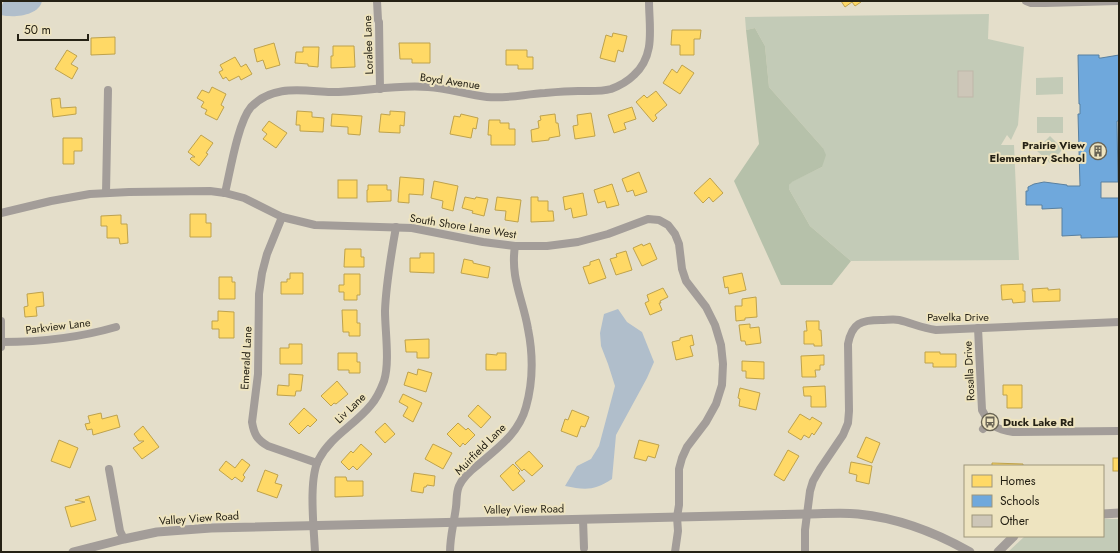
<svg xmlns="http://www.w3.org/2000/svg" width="1120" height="553" font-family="Jost,sans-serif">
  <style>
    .green { fill: #c3cbb7 }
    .forest { fill: #b6c1aa }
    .water { fill: #b0becb }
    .homes { fill: #ffd966; stroke: #bea24d }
    .schools { fill: #6fa8dc; stroke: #5980a0 }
    .building { fill: #cdc6b8; stroke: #bfb7a9 }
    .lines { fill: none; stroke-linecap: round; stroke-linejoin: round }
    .minor { stroke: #a39d99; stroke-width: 8 }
    .tertiary { stroke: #a39d99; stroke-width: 9 }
    .labels { text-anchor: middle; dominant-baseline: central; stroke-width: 4; stroke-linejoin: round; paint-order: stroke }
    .street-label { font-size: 11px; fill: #252114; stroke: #eee4c0 }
    .poi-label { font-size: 11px; font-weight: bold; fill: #252114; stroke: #eee4c0; text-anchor: end }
  </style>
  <rect width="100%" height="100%" fill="#e4deca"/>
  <g class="green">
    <polygon points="989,14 988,39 1024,47 1018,125 1011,140 1007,135 1001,145 1014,145 1019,260 851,261 810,226 789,189 789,185 791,182 822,167 823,148 769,87 765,46 755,28 746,30 745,17"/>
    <polygon points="1063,77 1063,94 1036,95 1036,78"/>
    <rect x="1037" y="117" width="26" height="16"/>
    <polygon points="1050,136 1063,149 1050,163 1036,150"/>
    <polygon points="1103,519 1119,519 1119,552 1008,552 1025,536 1103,536"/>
  </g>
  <polygon class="forest" points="755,28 765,46 769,87 823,148 826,155 822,167 792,182 789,185 789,189 810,226 851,261 832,285 781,285 734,181 759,144 746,30"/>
  <g class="water">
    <path d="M4 1H42C39 16 13 18 1 15V7Z"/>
    <path d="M618 309 627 322 642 332 654 362 647 378 616 435 612 479C594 491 585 490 565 486L577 466 591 459 599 446 615 386 608 364 601 346 600 333 604 314Z"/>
  </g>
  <g class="homes">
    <polygon points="841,1 860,1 861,2 855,6 852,2 845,7"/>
    <polygon points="672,30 701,30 700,39 694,39 694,55 680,55 680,45 671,45"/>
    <polygon points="613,33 627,36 623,52 618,50 615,62 600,58 606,35 612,37"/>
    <polygon points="115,37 115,54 91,55 91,38"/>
    <polygon points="274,43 280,65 266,69 263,60 257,62 254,49"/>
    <polygon points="399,43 430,43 430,63 412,63 412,59 400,59"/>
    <polygon points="333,46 354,46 355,67 331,68 331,56 333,56"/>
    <polygon points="303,47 319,47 318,67 308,66 308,64 295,63 296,52 303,52"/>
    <polygon points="67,50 77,56 71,64 78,68 72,79 55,69"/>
    <polygon points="506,50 527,50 527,57 533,57 533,69 518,69 518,65 506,65"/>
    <polygon points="235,57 241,67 246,64 252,74 241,80 239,76 229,81 226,77 223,79 219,72 223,70 220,65"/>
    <polygon points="682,65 694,73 680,94 663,83 672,69 677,73"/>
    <polygon points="212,87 226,94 221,105 224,107 217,120 205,114 207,110 201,107 204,102 197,98 202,90 209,93"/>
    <polygon points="656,91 667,105 655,115 657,118 653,122 636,102 644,95 647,98"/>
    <polygon points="60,98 61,108 76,107 76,114 53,117 51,99"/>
    <polygon points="632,107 636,119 624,123 626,129 614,133 608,115"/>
    <polygon points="297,111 312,112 312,117 324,118 323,132 300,131 300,125 296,125"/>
    <polygon points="390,111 405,112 404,126 400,125 400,133 379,132 381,114 390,115"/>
    <polygon points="591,113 595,136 575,139 573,126 578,125 577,115"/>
    <polygon points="332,114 362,116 360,135 348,134 348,127 331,126"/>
    <polygon points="461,114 478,118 476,129 473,128 471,138 450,134 454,116 460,117"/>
    <polygon points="555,114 556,123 558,123 560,136 549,138 549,140 532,142 531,130 539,128 538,121 541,120 540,116"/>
    <polygon points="489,120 500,120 500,123 509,123 509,129 515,129 515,145 491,145 491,135 488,135"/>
    <polygon points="269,121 287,133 276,148 263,139 267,134 262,130"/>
    <polygon points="201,135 213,143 206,153 208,154 199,166 190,159 192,157 195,157 188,152"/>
    <polygon points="63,138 82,138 82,151 74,151 74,164 63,164"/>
    <polygon points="639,172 647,192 635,196 633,190 627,192 622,179"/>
    <polygon points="400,177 424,179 423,195 409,194 409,203 398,202"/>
    <polygon points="710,178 723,193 713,202 709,197 703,203 694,193"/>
    <rect x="338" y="180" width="19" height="18"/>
    <polygon points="434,181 458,186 453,211 442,208 443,201 431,198"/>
    <polygon points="612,184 619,205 607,208 605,201 598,203 594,190"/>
    <polygon points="368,185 387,185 387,190 391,190 391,201 367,202 367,190 368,190"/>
    <polygon points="583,193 587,215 573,218 571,208 565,210 563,197"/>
    <polygon points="465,197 475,199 476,197 488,199 484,216 472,213 473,211 462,208"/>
    <polygon points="497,197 521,200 518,222 505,220 506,211 495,210"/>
    <polygon points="531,197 538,197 538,201 548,201 548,211 553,211 554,221 531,222"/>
    <polygon points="190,214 206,214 206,223 211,223 211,237 190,237"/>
    <polygon points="121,215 121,224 127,224 128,243 120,244 119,238 107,238 107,226 101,226 101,216"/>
    <polygon points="650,243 657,259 642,266 633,248 642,244 643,246"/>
    <polygon points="345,249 361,249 361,257 364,257 364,267 344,267"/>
    <polygon points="626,251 632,270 616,275 610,259 617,257 616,254"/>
    <polygon points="420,253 434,253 434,273 410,272 410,258 420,258"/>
    <polygon points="464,259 473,261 473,263 490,267 488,278 461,273"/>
    <polygon points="599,259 606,278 589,284 583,267 590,265 590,262"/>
    <polygon points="290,273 303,273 303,294 281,294 281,282 287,282 287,279 290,279"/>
    <polygon points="742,273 746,290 729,294 728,287 725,288 723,277"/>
    <polygon points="344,274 360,274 360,295 357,295 357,300 344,300 344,292 339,292 339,285 344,285"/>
    <polygon points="219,277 232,277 232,282 235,282 235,299 219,299"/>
    <polygon points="1023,284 1023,291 1025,291 1025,302 1013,303 1012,299 1002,300 1001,285"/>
    <polygon points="663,288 668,297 660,301 661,303 659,303 662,310 650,315 645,303 649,301 647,295"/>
    <polygon points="1048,288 1048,290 1060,289 1060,301 1033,302 1032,289"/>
    <polygon points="43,292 44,306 36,307 37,316 25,317 24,307 28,306 27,294"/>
    <polygon points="756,297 757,317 745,318 745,320 736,321 735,306 742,306 742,299"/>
    <polygon points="342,310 357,310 357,323 360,323 360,336 349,336 349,332 343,332"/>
    <polygon points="218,311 234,312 234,338 219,338 219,329 212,329 212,321 218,321"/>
    <polygon points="806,321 819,321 819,330 821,330 822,346 814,346 814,344 804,344 804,331 807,331"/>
    <polygon points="750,324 750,328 759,327 761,343 746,345 745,341 741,341 739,325"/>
    <polygon points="692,335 694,345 690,346 693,356 676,360 672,342 680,340 680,338"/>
    <polygon points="429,339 429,358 417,358 417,352 406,352 405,340"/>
    <polygon points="289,344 302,344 302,364 280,364 280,348 289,348"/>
    <polygon points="925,352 940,352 940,354 956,354 956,367 933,367 933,363 925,363"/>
    <polygon points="338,353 357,353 357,362 360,362 360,373 349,373 349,370 338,370"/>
    <polygon points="497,353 506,353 506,370 486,370 486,354 497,355"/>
    <polygon points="824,355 824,365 820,365 820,370 815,370 816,377 802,377 801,356"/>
    <polygon points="742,361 764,362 764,379 746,378 746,371 742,371"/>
    <polygon points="418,369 432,373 426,392 404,385 408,372 417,375"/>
    <polygon points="289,374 303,375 301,391 296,391 295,396 277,395 278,385 289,386"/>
    <polygon points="337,381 348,394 336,404 334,403 331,406 321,396"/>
    <polygon points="1003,385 1022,385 1022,408 1007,408 1007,395 1003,395"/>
    <polygon points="825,386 826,407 811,407 811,396 804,396 803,387"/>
    <polygon points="740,388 760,393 756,410 739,406 740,399 738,398"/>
    <polygon points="403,394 422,403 413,422 403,416 408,407 399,402"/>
    <polygon points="478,405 491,417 481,428 468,416"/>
    <polygon points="304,408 317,420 310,427 308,425 299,434 289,424"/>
    <polygon points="572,410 589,417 585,427 581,426 577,437 561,431 565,419 568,420"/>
    <polygon points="101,413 102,419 117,415 120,427 93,435 92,429 87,430 85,424 90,423 88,416"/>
    <polygon points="800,414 810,420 812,417 822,423 814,435 812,433 809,438 804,435 801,440 788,432"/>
    <polygon points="385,423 395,434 385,443 375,432"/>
    <polygon points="458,423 466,430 468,428 475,435 465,445 463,443 460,447 447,434"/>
    <polygon points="143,426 159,447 142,459 133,448 144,441 139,441 134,434"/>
    <polygon points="866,437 880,443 872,463 857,457"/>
    <polygon points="59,440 78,448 70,468 51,461"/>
    <polygon points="639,440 659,445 655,458 648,456 646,461 634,458"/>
    <polygon points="361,444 372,454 357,470 353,466 349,470 341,462 351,451 353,453"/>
    <polygon points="433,444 452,453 443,469 425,459"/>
    <polygon points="788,450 799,456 784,481 774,475"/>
    <polygon points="529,451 543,466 532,476 524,469 522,471 515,463"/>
    <rect x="1113" y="458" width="6" height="13"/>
    <polygon points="242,459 250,465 243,475 245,477 242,482 235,477 232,480 219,470 226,461 235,468"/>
    <polygon points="851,462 872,466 869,484 856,481 857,475 849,473"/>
    <polygon points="992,463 1023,464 1023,466 992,466"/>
    <polygon points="513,464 520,471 518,473 525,481 513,491 500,476"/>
    <polygon points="265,470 278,475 275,483 282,485 277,498 257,491"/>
    <polygon points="414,473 435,476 434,486 427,485 426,487 424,487 423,493 411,491"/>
    <polygon points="335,477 346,477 347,481 363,481 363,496 335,497"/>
    <polygon points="89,496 96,520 71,527 65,507 85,502 75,500"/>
  </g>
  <polygon class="schools" points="1078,55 1099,55 1099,58 1101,58 1119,55 1119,121 1117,121 1118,182 1101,182 1101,198 1119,198 1119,237 1081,238 1081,235 1062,236 1062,208 1042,209 1042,205 1026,205 1026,191 1028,191 1028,187 1034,184 1044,182 1067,185 1067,186 1080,186 1078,114 1080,114 1080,104 1079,104"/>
  <rect class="building" x="958" y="71" width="15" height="26"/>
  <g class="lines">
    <g class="minor">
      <polyline points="377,1 378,20 379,22 380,89"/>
      <polyline points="1026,1 1031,3 1045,3 1118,1"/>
      <polyline points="106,193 108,90"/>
      <path d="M225 193C230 172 238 122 251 107 273 84 303 91 331 92 363 92 396 84 428 87 448 88 467 95 487 97 507 99 525 94 545 93 556 92 567 91 578 91 589 91 600 92 611 89 619 86 628 81 634 75 656 55 649 27 649 1"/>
      <polyline points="1,213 51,201 90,194 129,192 210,191 225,193 244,198 282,217 315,225 412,228 483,242 515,246 547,246 578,242 608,234 648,219 659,220 668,225 675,234 679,244 682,269 686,281 706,307 715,325 721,345 723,364 722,385 716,404 706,422 687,447 682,458 679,469 679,505 677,517 678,531 675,552"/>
      <path d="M282 217 267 254 262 273 259 294 258 374 252 422C254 434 257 440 268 446L317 463"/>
      <polyline points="1,321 1,347"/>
      <path d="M978 328 982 410C990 425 996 430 1013 432L1119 431"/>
      <path d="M2 342C41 342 78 338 116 327"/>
      <polyline points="983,429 990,422"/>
      <polyline points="109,469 120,531 124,539"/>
      <polyline points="583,519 584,548"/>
      <path d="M315 552C314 529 308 478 319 459 331 436 355 425 371 405 377 398 381 389 384 381 390 362 385 331 385 311 386 283 391 255 396 227"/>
      <path d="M450 552C450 536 454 523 456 507 457 500 456 493 459 486 463 477 471 470 479 464 498 448 519 433 526 407 533 382 533 354 528 329 523 299 510 278 515 246"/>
      <path d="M805 552V530L810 491 813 481 820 469 843 435 848 423 849 411 848 344C852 323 861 320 881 320 887 320 894 319 899 320 912 323 921 328 936 330L1119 322"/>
    </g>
    <g class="tertiary">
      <polyline points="1103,514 1119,513"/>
      <path d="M73 552 124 539 157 532 211 528 806 514C823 514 841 512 858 514 898 518 935 532 970 552"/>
      <polyline points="998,552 1014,536"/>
    </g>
  </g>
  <defs>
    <g id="building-ring" transform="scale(0.9)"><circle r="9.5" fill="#eee4c0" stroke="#686354" stroke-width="1.5"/><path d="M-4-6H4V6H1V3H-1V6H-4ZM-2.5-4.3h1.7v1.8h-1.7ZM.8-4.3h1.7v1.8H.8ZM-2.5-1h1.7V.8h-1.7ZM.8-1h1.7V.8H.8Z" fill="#686354"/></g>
    <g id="bus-ring" transform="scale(0.9)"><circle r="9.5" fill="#eee4c0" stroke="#686354" stroke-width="1.5"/><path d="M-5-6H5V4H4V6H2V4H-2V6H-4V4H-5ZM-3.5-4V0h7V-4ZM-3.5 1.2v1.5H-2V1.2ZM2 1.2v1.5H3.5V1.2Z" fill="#686354"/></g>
  </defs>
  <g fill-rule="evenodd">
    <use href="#building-ring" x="1098" y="151"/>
    <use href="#bus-ring" x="990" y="422"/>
  </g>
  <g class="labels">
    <g class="street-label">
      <text transform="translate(368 45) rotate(-92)">Loralee Lane</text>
      <text transform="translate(450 81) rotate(8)">Boyd Avenue</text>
      <text transform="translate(463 226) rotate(9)">South Shore Lane West</text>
      <text x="958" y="317">Pavelka Drive</text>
      <text transform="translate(58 326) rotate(-7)">Parkview Lane</text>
      <text transform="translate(246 358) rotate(-87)">Emerald Lane</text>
      <text transform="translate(969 371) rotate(-93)">Rosalla Drive</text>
      <text transform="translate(350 408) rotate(-44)">Liv Lane</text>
      <text transform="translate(480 449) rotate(-45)">Muirfield Lane</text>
      <text transform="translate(524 509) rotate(-1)">Valley View Road</text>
      <text transform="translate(199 518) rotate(-4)">Valley View Road</text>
    </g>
    <g class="poi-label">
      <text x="1085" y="145">Prairie View<tspan x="1085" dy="13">Elementary School</tspan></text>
      <text x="1003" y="422" text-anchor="start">Duck Lake Rd</text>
    </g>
  </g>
  <rect width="1120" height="553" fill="none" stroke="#252114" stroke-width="4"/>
  <rect x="964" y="465" width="140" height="72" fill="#eee4c0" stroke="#9e967b"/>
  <rect x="972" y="475" width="20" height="12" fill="#ffd966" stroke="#9e967b"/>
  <text x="1000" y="485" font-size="12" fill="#252114">Homes</text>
  <rect x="972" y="495" width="20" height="12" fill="#6fa8dc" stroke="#9e967b"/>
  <text x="1000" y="505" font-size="12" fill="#252114">Schools</text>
  <rect x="972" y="515" width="20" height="12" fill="#cdc6b8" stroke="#9e967b"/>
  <text x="1000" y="525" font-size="12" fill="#252114">Other</text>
  <path d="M18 34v6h70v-6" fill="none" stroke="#252114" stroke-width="2"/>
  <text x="24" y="34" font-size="12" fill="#252114" stroke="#eee4c0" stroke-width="3" paint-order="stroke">50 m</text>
</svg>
